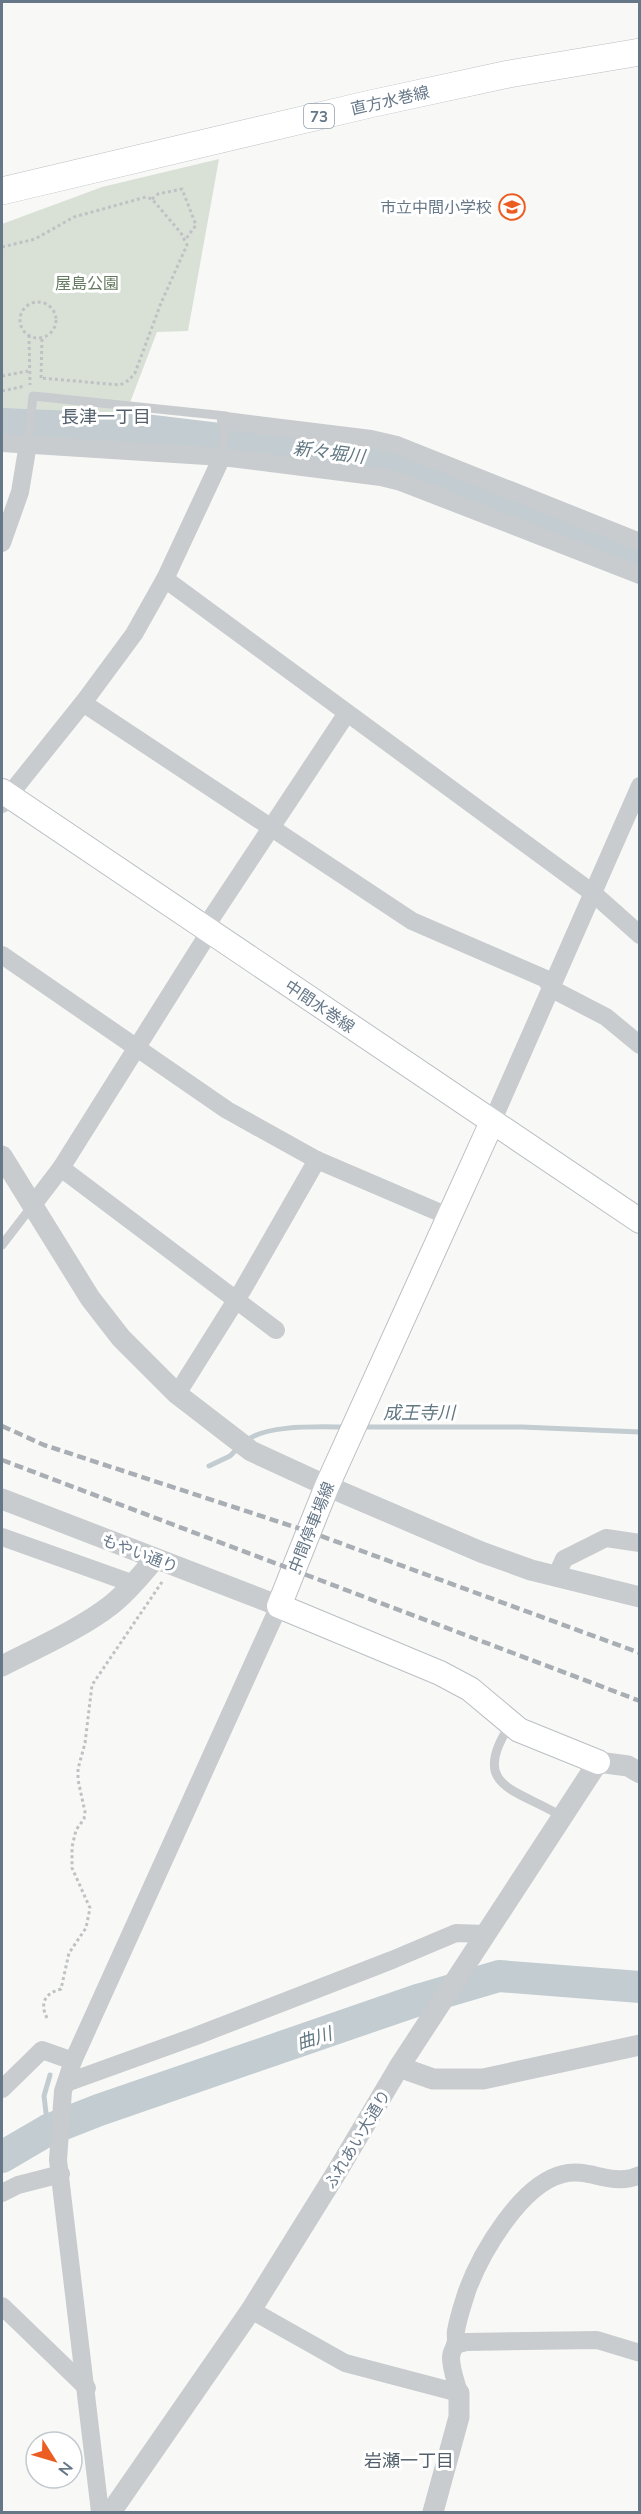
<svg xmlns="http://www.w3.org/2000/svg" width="641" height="2514" font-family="Mulish,'Noto Sans JP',sans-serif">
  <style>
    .green { fill: #d9e1d6 }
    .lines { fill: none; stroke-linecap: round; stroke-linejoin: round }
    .stream { stroke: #c2ccd1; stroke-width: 5 }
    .river { stroke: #c2ccd1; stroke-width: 32 }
    .secondary-casing { stroke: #babfc4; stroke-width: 26 }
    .primary-casing { stroke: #b9bdc1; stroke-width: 28 }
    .path { stroke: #bfc2c4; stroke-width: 3; stroke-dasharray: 3 3; stroke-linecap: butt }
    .service { stroke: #c8cccf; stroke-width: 9 }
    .minor { stroke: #c8cccf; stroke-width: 18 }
    .tertiary { stroke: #c8cccf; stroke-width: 21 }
    .secondary { stroke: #fff; stroke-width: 24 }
    .primary { stroke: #fff; stroke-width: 27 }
    .rail { stroke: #a8aeb4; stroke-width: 4.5; stroke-dasharray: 9 4.5; stroke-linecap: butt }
    .labels { text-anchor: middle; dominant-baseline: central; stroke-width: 6; stroke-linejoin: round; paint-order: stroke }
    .shield { fill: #fff; stroke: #94a0ac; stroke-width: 1.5 }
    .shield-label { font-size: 15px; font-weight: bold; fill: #678 }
    .street-label { font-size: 16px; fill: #678; stroke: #fff }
    .poi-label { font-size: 16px; fill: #678; stroke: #fff; text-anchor: end }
    .park-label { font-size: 16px; fill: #657a61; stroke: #fff }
    .neighbourhood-label { font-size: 18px; fill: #54616d; stroke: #fff }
    .water-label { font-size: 18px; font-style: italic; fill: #627883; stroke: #fff }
  </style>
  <rect width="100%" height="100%" fill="#f8f9f6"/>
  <polygon class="green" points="219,159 188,331 157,332 126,413 2,417 2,224 102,187"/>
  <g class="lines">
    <g class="stream">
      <polyline points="361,1427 522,1427 640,1432"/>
      <path d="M245 1442C264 1424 319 1427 346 1427"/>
      <polyline points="209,1466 230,1456 238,1448"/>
      <polyline points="48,2130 44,2096 50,2075"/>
    </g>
    <g class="river">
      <polyline points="2,424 144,430 394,460 640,558"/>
      <polyline points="2,2157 48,2130 99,2110 421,1999 499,1976 640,1987"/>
    </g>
    <g class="secondary-casing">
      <g id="secondary">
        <polyline points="2,791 640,1221"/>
        <polyline points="492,1122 327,1486 279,1606 440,1673 470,1689 519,1730 598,1762"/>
      </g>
    </g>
    <g class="primary-casing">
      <polyline id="primary" points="2,191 370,104 509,74 640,52"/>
    </g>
    <g class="path">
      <polyline points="152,199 158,194 182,189 196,225 185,240"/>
      <polyline points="2,247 35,239 74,217 146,197 152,199 181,233 187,245 161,303 135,373 129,380 120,385 41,378"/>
      <circle cx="38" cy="320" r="18"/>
      <polyline points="29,335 30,385"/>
      <polyline points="2,376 28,371"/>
      <polyline points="41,378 42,337"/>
      <polyline points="2,391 25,386"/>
      <path d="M47 2018C39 2002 46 1993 61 1989L69 1953 86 1928 90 1908 72 1868V1847L76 1830 84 1819 85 1812 78 1780V1769L85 1743 92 1685 162 1582"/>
    </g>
    <g class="service">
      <polyline points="28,444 33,396 226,416 222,457"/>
      <polyline points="2,1245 32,1206"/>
      <path d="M510 1725C468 1788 518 1789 563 1817"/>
    </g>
    <g class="minor">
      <polyline points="226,421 371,439 397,445 640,542"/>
      <polyline points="2,443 222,457 381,477 401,482 640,575"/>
      <polyline points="2,543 20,492 28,444"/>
      <polyline points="165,579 594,894 640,935"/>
      <polyline points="83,703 412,921 546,979 552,989 606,1017 640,1045"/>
      <polyline points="2,804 83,703 134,634 165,579 222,457"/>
      <polyline points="2,955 227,1110 317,1160 450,1217"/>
      <polyline points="492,1122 640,786"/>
      <polyline points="61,1168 276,1330"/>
      <polyline points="32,1206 61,1168 210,931 210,920 347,713"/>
      <polyline points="177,1394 243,1289 317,1160"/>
      <polyline points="2,1537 134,1584"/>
      <polyline points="556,1577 564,1559 606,1538 640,1543"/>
      <polyline points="66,2083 196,2036 392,1960 456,1933 486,1934"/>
      <polyline points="2,2089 42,2050 73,2061"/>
      <polyline points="2,2193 18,2185 61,2174"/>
      <polyline points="2,2306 87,2388"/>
      <path d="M251 2310 345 2363 459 2393C456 2382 451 2369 451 2358 451 2352 454 2349 455 2345 457 2341 455 2335 456 2331 458 2318 463 2304 467 2291 481 2253 521 2184 563 2174 590 2167 612 2188 640 2175"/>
      <polyline points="455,2345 466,2342 597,2340 640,2353"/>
      <polyline points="100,2512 58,2160 63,2091 73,2061 279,1606"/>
    </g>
    <g class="tertiary">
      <polyline points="2,1156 90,1298 121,1338 177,1394 251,1451 327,1486 481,1552 531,1570 640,1597"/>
      <polyline points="2,1499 279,1606"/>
      <path d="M2 1666C35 1649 82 1628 111 1605 128 1592 141 1575 155 1559"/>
      <polyline points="399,2067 433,2079 483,2079 640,2045"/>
      <polyline points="111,2512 251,2310 338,2170 399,2067 598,1762 628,1766 640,1773"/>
      <polyline points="433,2512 459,2417 459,2393"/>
    </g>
    <use href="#secondary" class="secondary"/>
    <use href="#primary" class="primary"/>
    <g class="rail">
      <polyline points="2,1426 44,1445 310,1532 640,1653"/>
      <polyline points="2,1460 640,1701"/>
    </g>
  </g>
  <defs>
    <g id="school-ring" transform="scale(1.35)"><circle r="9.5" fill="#fff" stroke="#ec5d22" stroke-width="1.5"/><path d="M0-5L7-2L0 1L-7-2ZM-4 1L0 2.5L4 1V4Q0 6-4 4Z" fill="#ec5d22"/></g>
  </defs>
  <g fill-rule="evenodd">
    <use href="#school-ring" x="512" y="207"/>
  </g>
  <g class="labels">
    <rect class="shield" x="304" y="104" width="30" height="24" rx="4.5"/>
    <g class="shield-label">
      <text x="319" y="116">73</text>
    </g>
    <g class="street-label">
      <text transform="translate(390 100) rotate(-13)">直方水巻線</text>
      <text transform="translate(320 1006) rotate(34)">中間水巻線</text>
      <text transform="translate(311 1527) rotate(-68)">中間停車場線</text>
      <text transform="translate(140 1553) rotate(21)">もやい通り</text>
      <text transform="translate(357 2139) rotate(-59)">ふれあい大通り</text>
    </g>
    <g class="poi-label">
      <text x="492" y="207">市立中間小学校</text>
    </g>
    <g class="park-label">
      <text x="87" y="283">屋島公園</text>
    </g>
    <g class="neighbourhood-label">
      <text x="106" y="416">長津一丁目</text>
      <text x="409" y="2460">岩瀬一丁目</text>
    </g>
    <g class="water-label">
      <text transform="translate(329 452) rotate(7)">新々堀川</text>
      <text x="419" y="1412">成王寺川</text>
      <text transform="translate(314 2038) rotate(-18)">曲川</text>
    </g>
  </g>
  <rect width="641" height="2514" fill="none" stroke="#667788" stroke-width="6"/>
  <g transform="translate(54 2460) rotate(127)"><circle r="28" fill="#ffffff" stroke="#c2c9cf" stroke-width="1.5"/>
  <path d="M0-4.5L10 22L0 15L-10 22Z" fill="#ec5d22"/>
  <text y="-9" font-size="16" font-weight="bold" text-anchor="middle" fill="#667788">N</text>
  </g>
</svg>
